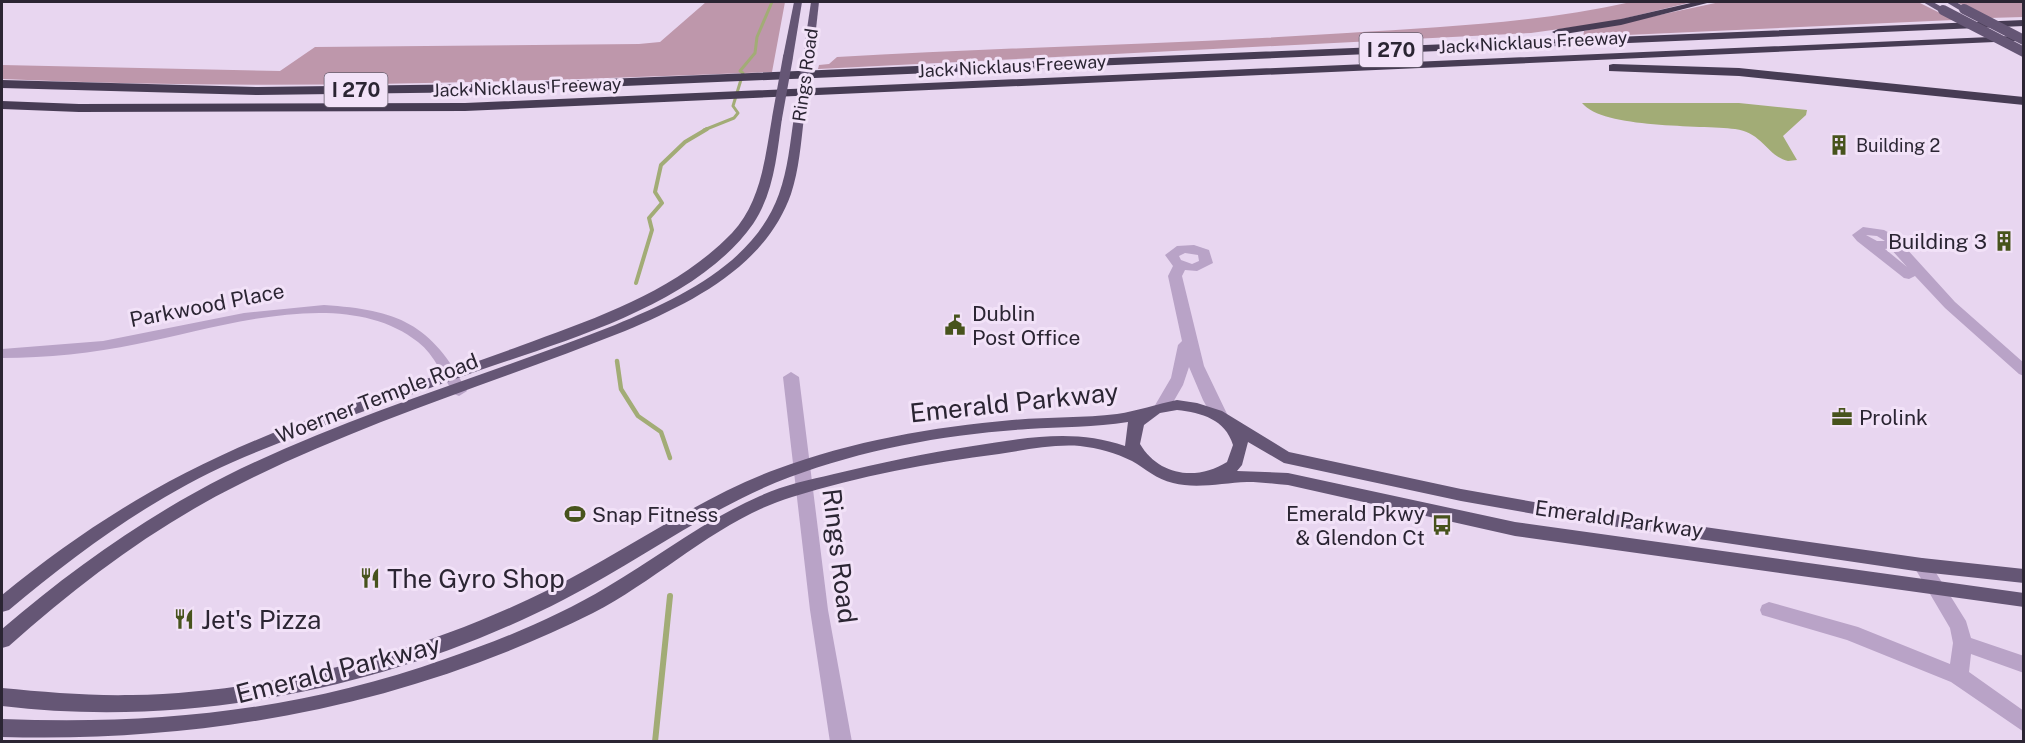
<svg xmlns="http://www.w3.org/2000/svg" width="2025" height="743" font-family="'Public Sans',sans-serif">
  <style>
    .green { fill: #be97ab }
    .water { fill: #a2ac76 }
    .lines { fill: none; stroke-linecap: round; stroke-linejoin: round }
    .stream-far3 { stroke: #a2ac76; stroke-width: 3 }
    .stream-far2 { stroke: #a2ac76; stroke-width: 4 }
    .stream-far1 { stroke: #a2ac76; stroke-width: 4.5 }
    .stream { stroke: #a2ac76; stroke-width: 6 }
    .minor { fill: #b9a3c7; fill-rule: evenodd }
    .major { fill: #655675; fill-rule: evenodd }
    .highway { fill: #473c54; fill-rule: evenodd }
    .major-bridge { stroke: #655675; stroke-width: 10 }
    .labels { text-anchor: middle; dominant-baseline: central; stroke-width: 6; stroke-linejoin: round; paint-order: stroke }
    .far-street-label { font-size: 18px; fill: #2b2533; stroke: #f2e2f8 }
    .far-poi-label { font-size: 18px; fill: #2b2533; stroke: #f2e2f8; text-anchor: start }
    .shield { fill: #f2e2f8; stroke: #675e6e; stroke-width: 1.5 }
    .shield-label { font-size: 20px; font-weight: bold; fill: #2b2533 }
    .poi-label { font-size: 21px; fill: #2b2533; stroke: #f2e2f8; text-anchor: start }
    .street-label { font-size: 21px; fill: #2b2533; stroke: #f2e2f8 }
    .near-street-label { font-size: 26px; fill: #2b2533; stroke: #f2e2f8 }
    .near-poi-label { font-size: 26px; fill: #2b2533; stroke: #f2e2f8; text-anchor: start }
  </style>
  <rect width="100%" height="100%" fill="#e8d6f0"/>
  <g class="green">
    <path d="M706 2H785L772 72C515 82 258 91 2 79V65L280 71 315 47 639 44 660 42Z"/>
    <path d="M1631 2H1692L1610 22 1531 33 818 69 819 65 829 64 837 57C1007 47 1177 44 1347 33 1443 27 1537 23 1631 2Z"/>
    <polygon points="1720,2 1918,2 1954,20 1583,37 1584,31"/>
    <polygon points="1956,2 2023,2 2023,17 1989,18"/>
  </g>
  <path class="water" d="M1582 103H1739L1807 110 1806 115 1783 136 1797 160 1788 161C1767 156 1762 132 1735 129 1701 125 1603 129 1582 103Z"/>
  <g class="lines">
    <polyline class="stream-far3" points="704,130 734,118 738,113 733,106 743,73 740,71 755,53 757,37 772,2"/>
    <polyline class="stream-far2" points="636,283 652,230 649,218 662,203 655,192 661,165 685,142 707,129"/>
    <polyline class="stream-far1" points="617,361 621,389 638,416 661,432 670,458"/>
    <polyline class="stream" points="655,742 670,596"/>
    <g class="minor">
      <path d="M1863 227 1884 230 1895 236 1955 302 2024 363V376L2019 374 1945 308 1915 276 1909 279 1904 278 1857 241 1852 235ZM1866 235 1877 236 1885 241H1877ZM1890 248 1907 267 1885 249Z"/>
      <path d="M1194 245 1209 250 1213 263 1197 271 1185 270 1182 276 1204 366 1228 416 1220 421 1214 420 1203 400 1189 367 1183 385 1168 411 1162 412 1154 407 1171 378 1178 345 1182 341 1168 276 1173 266 1165 255 1177 246ZM1185 253 1198 255 1199 261 1192 264 1181 260 1179 256Z"/>
      <path d="M324 305C398 310 431 323 467 391L459 396 454 394C443 377 435 355 418 342 345 284 219 328 137 344 93 353 47 358 2 358V349L103 341 244 313Z"/>
      <polygon points="791,372 799,377 828,610 852,742 830,742 810,610 783,377"/>
      <polygon points="1922,558 1928,560 1966,621 1971,638 2024,656 2024,673 1971,654 1969,672 2024,711 2024,732 1951,682 1847,640 1762,615 1760,610 1762,605 1769,602 1858,627 1950,664 1953,643 1950,628 1913,565 1916,560"/>
    </g>
    <g class="major">
      <polygon points="794,2 802,2 793,57 788,60 783,57"/>
      <polygon points="811,2 819,2 813,56 808,59 803,56"/>
      <polygon points="1923,2 1933,2 1947,10 1940,12"/>
      <polygon points="1946,2 1956,2 1968,9 1961,11"/>
      <path d="M799 114 804 117C801 143 799 170 791 194 765 267 691 303 625 331 497 382 363 422 240 484 155 526 80 583 9 646L2 648V629C71 570 145 517 226 476 350 414 486 376 615 325 679 298 754 264 779 194 788 169 790 143 794 117Z"/>
      <path d="M777 115 782 118C777 154 774 193 753 224 695 306 563 341 472 373 392 402 311 428 233 462 150 499 78 552 9 610L2 612V595C95 519 183 467 296 424 370 397 446 373 520 346 596 318 675 292 732 233 761 202 765 158 772 118Z"/>
      <path d="M1177 400 1197 403 1222 411 1289 452 1461 489 1557 506 1922 558 2024 569V583L1922 572 1557 518 1461 501 1284 463 1248 442 1242 465 1237 471 1288 473 1515 522 2024 593V607L1515 536 1288 485C1275 484 1261 482 1247 482 1223 483 1196 489 1173 483 1156 479 1146 469 1132 461 1116 453 1098 448 1080 446 1053 444 1025 450 999 454 929 463 859 476 792 497 719 519 661 578 593 613 409 705 208 743 2 737V719C156 725 299 711 445 659 501 640 557 617 607 587 658 557 705 520 760 496 783 485 809 480 834 474 880 463 926 453 973 446 1024 438 1075 428 1125 446L1128 422C1095 427 1061 427 1028 429 947 434 865 449 790 477 710 507 641 560 565 599 395 687 192 729 2 706V688C45 692 88 696 132 695 274 692 421 653 548 590 625 552 696 499 777 469 852 441 933 427 1012 420 1047 417 1083 418 1117 414 1138 411 1156 404 1177 400ZM1177 410C1202 413 1225 419 1233 445L1227 462C1197 481 1159 476 1140 444L1144 425 1160 413Z"/>
    </g>
    <g class="highway">
      <polygon points="1695,2 1711,2 1621,25 1558,35 1552,32 1558,29 1621,19"/>
      <polygon points="2024,20 2024,26 486,92 258,95 2,88 2,80 258,87 486,84"/>
      <polygon points="2013,36 2019,39 2017,41 465,111 79,112 2,109 2,101 79,104 465,103"/>
      <polygon points="1613,64 1739,68 2024,97 2024,105 1739,76 1609,71 1609,65"/>
    </g>
    <g class="major-bridge">
      <polyline points="1964,9 2024,40"/>
      <polyline points="1943,10 2024,52"/>
      <polyline points="799,117 808,56"/>
      <polyline points="777,118 788,57"/>
    </g>
  </g>
  <defs>
    <g id="building-bare" transform="scale(1.62)"><path d="M-4-6H4V6H1V3H-1V6H-4ZM-2.5-4.3h1.7v1.8h-1.7ZM.8-4.3h1.7v1.8H.8ZM-2.5-1h1.7V.8h-1.7ZM.8-1h1.7V.8H.8Z" fill="#47531c" stroke="#f2e2f8" stroke-width="2.5" paint-order="stroke"/></g>
    <g id="civic-bare" transform="scale(1.62)"><path d="M-.6-6.5H3V-4.5H.6V-3L4-1V1h2V6H-6V1h2V-1L-.6-3ZM-1.2 2.5V6h2.4V2.5Z" fill="#47531c" stroke="#f2e2f8" stroke-width="2.5" paint-order="stroke"/></g>
    <g id="office-bare" transform="scale(1.62)"><path d="M-6-3h4V-5.5h4V-3h4V5H-6ZM-1-4.5V-3h2v-1.5ZM-6 0V1H6V0Z" fill="#47531c" stroke="#f2e2f8" stroke-width="2.5" paint-order="stroke"/></g>
    <g id="stadium-bare" transform="scale(1.62)"><path d="M0-5a6.5 5 0 1 0 0 10a6.5 5 0 1 0 0-10ZM-3.5-1.8h7v3.6h-7Z" fill="#47531c" stroke="#f2e2f8" stroke-width="2.5" paint-order="stroke"/></g>
    <g id="bus-bare" transform="scale(1.62)"><path d="M-5-6H5V4H4V6H2V4H-2V6H-4V4H-5ZM-3.5-4V0h7V-4ZM-3.5 1.2v1.5H-2V1.2ZM2 1.2v1.5H3.5V1.2Z" fill="#47531c" stroke="#f2e2f8" stroke-width="2.5" paint-order="stroke"/></g>
    <g id="restaurant-bare" transform="scale(1.62)"><path d="M-5-6h1v4h1v-4h1v4h1v-4h1v5L-1.5 .5V6h-2V.5L-5-1ZM5-6V6H3V1.5H1.5Q1.5-4 5-6Z" fill="#47531c" stroke="#f2e2f8" stroke-width="2.5" paint-order="stroke"/></g>
  </defs>
  <g fill-rule="evenodd">
    <use href="#building-bare" x="1839" y="145"/>
    <use href="#building-bare" x="2004" y="241"/>
    <use href="#civic-bare" x="955" y="325"/>
    <use href="#office-bare" x="1842" y="417"/>
    <use href="#stadium-bare" x="575" y="514"/>
    <use href="#bus-bare" x="1442" y="525"/>
    <use href="#restaurant-bare" x="370" y="578"/>
    <use href="#restaurant-bare" x="184" y="619"/>
  </g>
  <g class="labels">
    <g class="far-street-label">
      <text transform="translate(1533 42) rotate(-3)">Jack Nicklaus Freeway</text>
      <text transform="translate(1012 66) rotate(-3)">Jack Nicklaus Freeway</text>
      <text transform="translate(805 75) rotate(-82)">Rings Road</text>
      <text transform="translate(527 87) rotate(-2)">Jack Nicklaus Freeway</text>
    </g>
    <g class="far-poi-label">
      <text x="1856" y="145">Building 2</text>
    </g>
    <g class="shield">
      <rect x="1359.5" y="33" width="63" height="34" rx="4.5"/>
      <rect x="324.5" y="73" width="63" height="34" rx="4.5"/>
    </g>
    <g class="shield-label">
      <text x="1391" y="50">I 270</text>
      <text x="356" y="90">I 270</text>
    </g>
    <g class="poi-label">
      <text x="1987" y="241" text-anchor="end">Building 3</text>
      <text x="972" y="313">Dublin<tspan x="972" dy="24">Post Office</tspan></text>
      <text x="1859" y="417">Prolink</text>
      <text x="1425" y="513" text-anchor="end">Emerald Pkwy<tspan x="1425" dy="24">&amp; Glendon Ct</tspan></text>
      <text x="592" y="514">Snap Fitness</text>
    </g>
    <g class="street-label">
      <text transform="translate(207 305) rotate(-11)">Parkwood Place</text>
      <text transform="translate(377 398) rotate(-21)">Woerner Temple Road</text>
      <text transform="translate(1619 519) rotate(8)">Emerald Parkway</text>
    </g>
    <g class="near-street-label">
      <text transform="translate(1014 402) rotate(-6)">Emerald Parkway</text>
      <text transform="translate(840 556) rotate(83)">Rings Road</text>
      <text transform="translate(338 669) rotate(-14)">Emerald Parkway</text>
    </g>
    <g class="near-poi-label">
      <text x="387" y="578">The Gyro Shop</text>
      <text x="201" y="619">Jet's Pizza</text>
    </g>
  </g>
  <rect width="2025" height="743" fill="none" stroke="#2b2533" stroke-width="6"/>
</svg>
